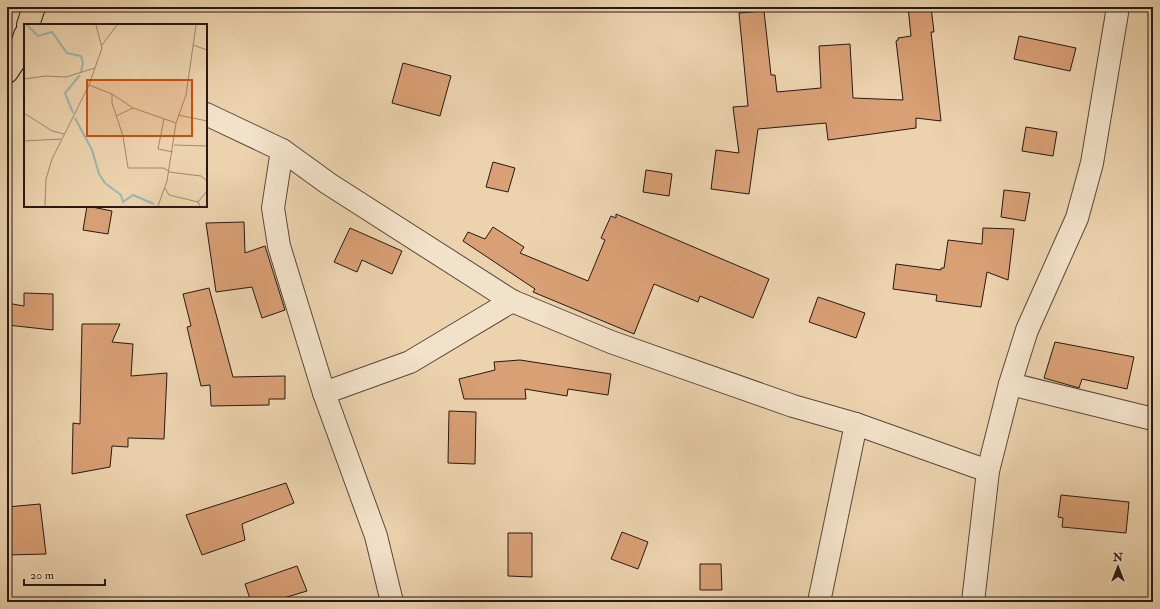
<svg xmlns="http://www.w3.org/2000/svg" width="1160" height="609" font-family="'IM FELL Double Pica',serif">
  <style>
    .building { fill: #d99f75; stroke: #261914 }
    .lines { fill: none; stroke-linecap: round; stroke-linejoin: round }
    .minor-casing { stroke: #58483a; stroke-width: 24 }
    .major-casing { stroke: #261914; stroke-width: 24 }
    .minor { stroke: #f3e2ca; stroke-width: 22 }
    .major { stroke: #ecd3ae; stroke-width: 22 }
    .inset-river { fill: none; stroke: #99b7b0; stroke-width: 2 }
    .inset-road { fill: none; stroke: #9d8970; stroke-width: 1 }
    .view { fill: #cb4f0d; fill-opacity: 0.15; stroke: #cb4f0d; stroke-width: 2 }
    .inset-edge { fill: none; stroke: #261914; stroke-width: 2 }
  </style>
  <rect width="100%" height="100%" fill="#ecd3ae"/>
  <filter id="stains"><feTurbulence type="fractalNoise" baseFrequency=".005" numOctaves="4"/><feColorMatrix values="0 0 0 0 .2 0 0 0 0 .09 0 0 0 0 .02 0 0 0 .5 -.17"/></filter>
  <radialGradient id="worn" r=".72"><stop offset=".6" stop-color="#630" stop-opacity="0"/><stop offset="1" stop-color="#630" stop-opacity=".3"/></radialGradient>
  <g class="building">
    <polygon points="908,7 931,7 934,32 931,32 941,121 916,118 916,128 828,140 826,123 758,129 749,194 711,189 716,150 739,153 733,107 748,106 739,13 764,11 771,75 775,75 777,92 821,88 819,46 850,44 853,98 903,100 896,41 898,40 898,38 911,36"/>
    <polygon points="1019,36 1076,48 1070,71 1014,59"/>
    <polygon points="403,63 451,76 440,116 392,103"/>
    <polygon points="1026,127 1057,132 1053,156 1022,151"/>
    <polygon points="493,162 515,168 508,192 486,187"/>
    <polygon points="646,170 672,174 669,196 643,192"/>
    <polygon points="1004,190 1030,193 1025,221 1001,217"/>
    <polygon points="87,206 112,211 108,234 83,230"/>
    <polygon points="616,214 769,279 753,318 700,296 698,302 654,284 634,334 533,292 535,289 463,241 468,232 485,239 493,227 524,247 520,253 588,281 605,240 601,238 611,216 616,218"/>
    <polygon points="244,222 245,253 265,246 285,310 262,318 252,287 216,292 206,223"/>
    <polygon points="350,228 402,251 392,274 362,260 357,272 334,262"/>
    <polygon points="983,228 1014,229 1008,280 987,272 981,307 936,301 937,295 893,289 896,264 941,270 941,268 944,268 948,240 982,244"/>
    <polygon points="209,288 233,377 285,376 285,399 269,399 269,405 211,406 210,385 201,386 187,327 191,326 183,294"/>
    <polygon points="24,293 53,294 53,330 7,325 7,303 24,306"/>
    <polygon points="818,297 865,313 856,338 809,322"/>
    <polygon points="82,324 120,324 112,342 133,344 131,376 167,373 164,439 128,438 128,447 112,446 110,467 72,474 73,423 80,424"/>
    <polygon points="1055,342 1134,357 1127,389 1082,379 1079,388 1044,378"/>
    <polygon points="520,360 611,374 608,395 568,389 567,396 525,389 526,399 464,399 459,379 495,370 494,362"/>
    <polygon points="449,411 476,412 475,464 448,463"/>
    <polygon points="286,483 294,503 242,524 245,540 202,555 186,515"/>
    <polygon points="1061,495 1129,502 1126,533 1062,527 1063,518 1058,517"/>
    <polygon points="40,504 46,554 7,555 7,507"/>
    <polygon points="622,532 648,542 638,569 611,559"/>
    <polygon points="508,533 532,533 532,577 508,576"/>
    <polygon points="700,564 721,564 722,590 700,590"/>
    <polygon points="297,566 307,591 270,602 251,602 245,584"/>
  </g>
  <g class="lines">
    <g class="minor-casing">
      <g id="minor">
        <polyline points="206,114 282,150 329,184 512,301 611,342 793,406 856,424 988,471"/>
        <polyline points="282,150 273,208 279,246 324,393 376,536 392,602"/>
        <polyline points="1010,384 1153,419"/>
        <polyline points="324,393 410,362 512,301"/>
        <polyline points="819,602 856,424"/>
        <polyline points="973,602 988,471 1010,384 1027,330 1077,218 1092,163 1118,7"/>
      </g>
    </g>
    <g class="major-casing">
      <g id="major">
        <polyline points="28,25 34,7"/>
        <polyline points="7,72 19,54 25,35"/>
      </g>
    </g>
    <use href="#minor" class="minor"/>
    <use href="#major" class="major"/>
  </g>
  <g transform="translate(24 24)">
    <rect width="183" height="183" fill="#ecd3ae"/>
    <path class="inset-river" d="M3 1 14 12 28 8 43 29 57 32 59 39 57 48M49 89 41 69 56 51M51 94 68 126 75 150 81 159 97 171 99 178 109 171 130 180"/>
    <path class="inset-road" d="M78 21 93 1M169 21 183 26M0 55 22 52 42 53 71 44M65 61 88 70 109 84 152 99M88 70V79L99 112 104 144H139L145 147M0 89 28 107 40 110M154 91 183 97M92 92 109 84M140 95 134 125 149 128M0 117 37 115M150 121 183 122M145 148 177 152 183 157M141 164 145 171 174 178 176 182M174 178 183 167M21 182 22 155 28 135 65 61 78 24 72 1M134 182 143 157 152 99 162 71 172 1"/>
    <path class="view" d="M63 56H168V112H63Z"/>
    <rect width="183" height="183" class="inset-edge"/>
  </g>
  <rect width="1160" height="609" fill="none" stroke="#ecd3ae" stroke-width="24"/>
  <rect x="8" y="8" width="1144" height="593" fill="none" stroke="#261914" stroke-width="2"/>
  <rect x="12" y="12" width="1136" height="585" fill="none" stroke="#261914"/>
  <g transform="translate(1118 567)" stroke="#f3e2ca" stroke-width="3" paint-order="stroke">
  <path d="M0-3L7 15L0 10L-7 15Z" fill="#261914"/>
  <text y="-6" font-size="11" font-weight="bold" text-anchor="middle" fill="#261914">N</text>
  </g>
  <path d="M24 579v6h81v-6" fill="none" stroke="#261914" stroke-width="2"/>
  <text x="30" y="579" font-size="12" fill="#261914" stroke="#f3e2ca" stroke-width="3" paint-order="stroke">20 m</text>
  <rect width="100%" height="100%" filter="url(#stains)"/>
  <rect width="100%" height="100%" fill="url(#worn)"/>
</svg>
